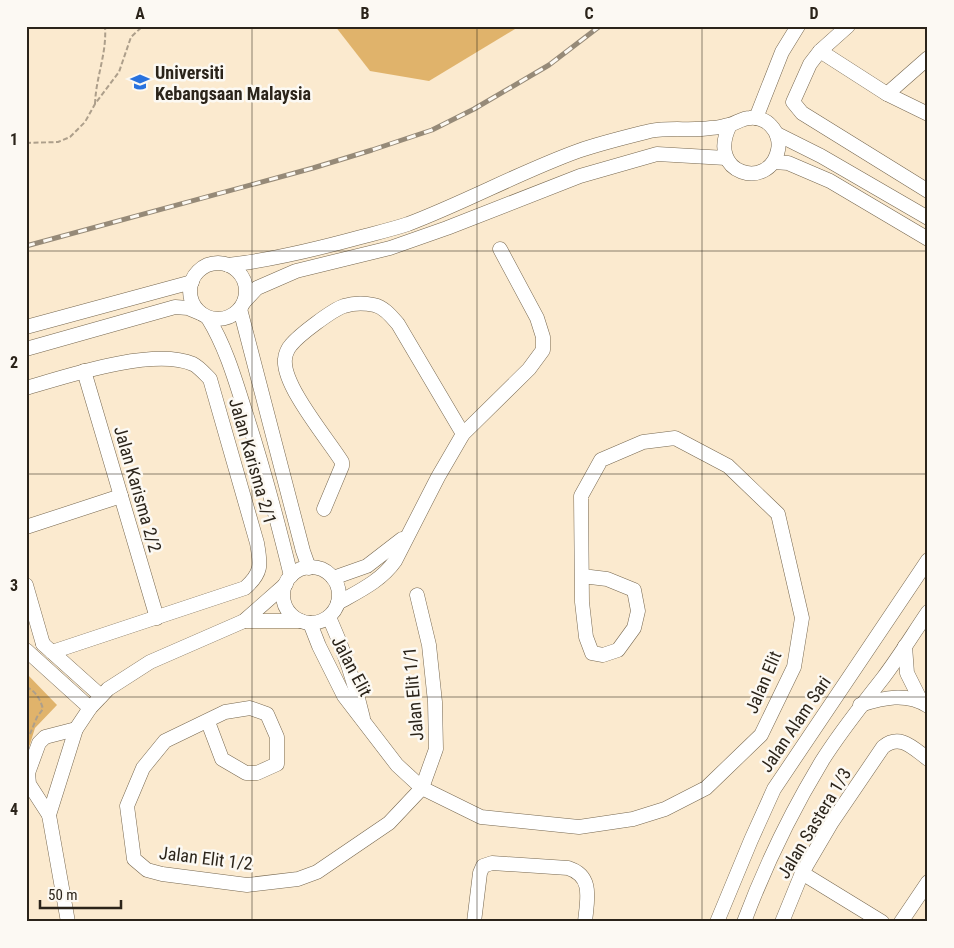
<svg xmlns="http://www.w3.org/2000/svg" width="954" height="948" font-family="'Roboto Condensed',sans-serif">
  <style>
    .green { fill: #e0b36b }
    .lines { fill: none; stroke-linecap: round; stroke-linejoin: round }
    .minor-casing { stroke: #76674f; stroke-width: 15 }
    .path { stroke: #ad9f8b; stroke-width: 2; stroke-dasharray: 5 2.5; stroke-linecap: butt }
    .minor { stroke: #fff; stroke-width: 14 }
    .rail-casing { stroke: #968a78; stroke-width: 5 }
    .rail { stroke: #fcf9f3; stroke-width: 3; stroke-dasharray: 9; stroke-linecap: butt }
    .grid { fill: none; stroke: #2b241a; stroke-width: 1; stroke-opacity: 0.55 }
    .labels { text-anchor: middle; dominant-baseline: central; stroke-width: 5; stroke-linejoin: round; paint-order: stroke }
    .poi-label { font-size: 18px; font-weight: bold; fill: #2b241a; stroke: #fcf9f3; text-anchor: start }
    .street-label { font-size: 18px; fill: #2b241a; stroke: #fcf9f3 }
    .neatline { fill: none; stroke: #2b241a; stroke-width: 2 }
    .grid-label { font-size: 16px; text-anchor: middle; font-weight: bold; fill: #2b241a }
  </style>
  <rect width="100%" height="100%" fill="#fbeacf"/>
  <g class="green">
    <polygon points="335,26 520,26 429,81 370,71"/>
    <polygon points="26,673 57,705 35,728 26,757"/>
  </g>
  <g class="lines">
    <g class="minor-casing">
      <g id="minor">
        <polyline points="848,26 820,51 810,64 793,102 802,113 928,191"/>
        <polyline points="820,51 887,94 928,114"/>
        <polyline points="887,94 928,58"/>
        <polyline points="756,118 782,52 798,26"/>
        <polyline points="777,134 821,156 928,218"/>
        <polyline points="774,162 788,163 830,181 928,239"/>
        <circle cx="218" cy="291" r="28"/>
        <path d="M228 265C273 260 317 249 361 237 376 233 393 229 408 224 466 202 520 172 578 151 601 143 626 137 650 131 670 127 691 131 711 128 717 128 723 126 729 125 737 123 742 118 750 118 757 117 766 120 771 126 777 132 780 142 778 150 770 191 705 175 730 125"/>
        <polyline points="244,302 257,288 296,271 390,248 447,228 580,176 657,154 726,158"/>
        <polyline points="240,309 303,551 309,568"/>
        <path d="M208 318C227 349 236 383 247 417 264 470 278 523 291 576"/>
        <polyline points="26,327 192,282"/>
        <polyline points="26,349 175,307 188,308 200,313"/>
        <polyline points="84,371 157,618"/>
        <path d="M26 388C67 376 153 347 193 364 199 367 205 374 210 379L257 543C261 565 262 573 245 588L52 652"/>
        <path d="M324 509 342 466V462C327 438 282 385 285 359 285 355 288 348 291 345 299 335 332 310 344 306 354 303 364 303 374 305 384 307 391 316 398 324L463 434"/>
        <polyline points="26,527 121,496"/>
        <circle cx="311" cy="595" r="28"/>
        <polyline points="333,578 367,566 402,539"/>
        <polyline points="26,585 43,644"/>
        <path d="M338 603C359 591 381 581 395 561L438 477 463 434 529 369 543 350V337L537 318 500 249"/>
        <path d="M329 617C344 650 355 683 363 718"/>
        <polyline points="244,621 301,621"/>
        <polyline points="310,623 319,646 344,696 397,765 422,788 481,817 579,827 633,819 665,809 706,788 761,735 794,667 802,618 778,514 728,466 675,438 643,442 601,460 581,496 582,602 586,637 592,653 603,655 618,650 634,628 638,611 634,590 607,579 582,576"/>
        <polyline points="43,644 101,696"/>
        <polyline points="905,646 907,673 921,701"/>
        <polyline points="26,650 90,708"/>
        <path d="M860 705C883 698 906 692 928 706"/>
        <polyline points="208,722 222,759 246,773 257,773 277,764 277,737 267,714 250,708 225,712 165,741 143,768 127,806 134,859 147,870 162,874 247,885 298,879 317,872 389,823 422,788 436,749 435,702 429,645 417,595"/>
        <polyline points="49,815 29,784 28,773 39,743 45,737 76,729"/>
        <polyline points="802,873 882,922"/>
        <polyline points="68,922 49,815 76,729 90,708 108,689 150,662 244,621 286,584"/>
        <path d="M474 922 480 873 483 866 492 863 568 868C594 876 587 900 585 922"/>
        <polyline points="717,922 751,840 774,789 928,560"/>
        <path d="M744 922C765 866 791 812 822 761 840 732 862 705 883 678 899 657 913 634 928 612"/>
        <path d="M782 922 802 873 832 822 883 747C900 733 913 748 928 759"/>
        <polyline points="901,922 928,882"/>
      </g>
    </g>
    <g class="path">
      <path d="M95 104C96 76 107 54 105 26"/>
      <polyline points="26,143 58,142 70,137 85,122 95,104 119,72 131,37 143,26"/>
      <path d="M26 687C36 691 40 699 43 709L37 717 30 734"/>
    </g>
    <use href="#minor" class="minor"/>
    <g class="rail-casing">
      <polyline id="rail" points="26,246 313,168 372,150 432,130 474,109 549,65 600,26"/>
    </g>
    <use href="#rail" class="rail"/>
  </g>
  <path class="grid" d="M252 26V922M477 26V922M702 26V922M26 251H928M26 474H928M26 697H928"/>
  <defs>
    <g id="university-bare" transform="scale(1.5)"><path d="M0-5L7-2L0 1L-7-2ZM-4 1L0 2.5L4 1V4Q0 6-4 4Z" fill="#2972de" stroke="#fcf9f3" stroke-width="2.5" paint-order="stroke"/></g>
  </defs>
  <g fill-rule="evenodd">
    <use href="#university-bare" x="140" y="82"/>
  </g>
  <g class="labels">
    <g class="poi-label">
      <text x="155" y="72">Universiti<tspan x="155" dy="21">Kebangsaan Malaysia</tspan></text>
    </g>
    <g class="street-label">
      <text transform="translate(253 461) rotate(74)">Jalan Karisma 2/1</text>
      <text transform="translate(138 489) rotate(74)">Jalan Karisma 2/2</text>
      <text transform="translate(352 666) rotate(62)">Jalan Elit</text>
      <text transform="translate(763 682) rotate(-67)">Jalan Elit</text>
      <text transform="translate(413 694) rotate(-95)">Jalan Elit 1/1</text>
      <text transform="translate(795 724) rotate(-56)">Jalan Alam Sari</text>
      <text transform="translate(814 823) rotate(-59)">Jalan Sastera 1/3</text>
      <text transform="translate(206 858) rotate(7)">Jalan Elit 1/2</text>
    </g>
  </g>
  <rect width="954" height="948" fill="none" stroke="#fcf9f3" stroke-width="55"/>
  <path d="M40 900v8h81v-8" fill="none" stroke="#2b241a" stroke-width="2.5"/>
  <text x="48" y="900" font-size="15" fill="#2b241a" stroke="#fcf9f3" stroke-width="4" paint-order="stroke">50 m</text>
  <rect x="28" y="28" width="898" height="892" class="neatline"/>
  <g class="grid-label">
    <text x="140" y="19">A</text>
    <text x="365" y="19">B</text>
    <text x="589" y="19">C</text>
    <text x="814" y="19">D</text>
    <text x="14" y="145">1</text>
    <text x="14" y="368">2</text>
    <text x="14" y="591">3</text>
    <text x="14" y="815">4</text>
  </g>
</svg>
